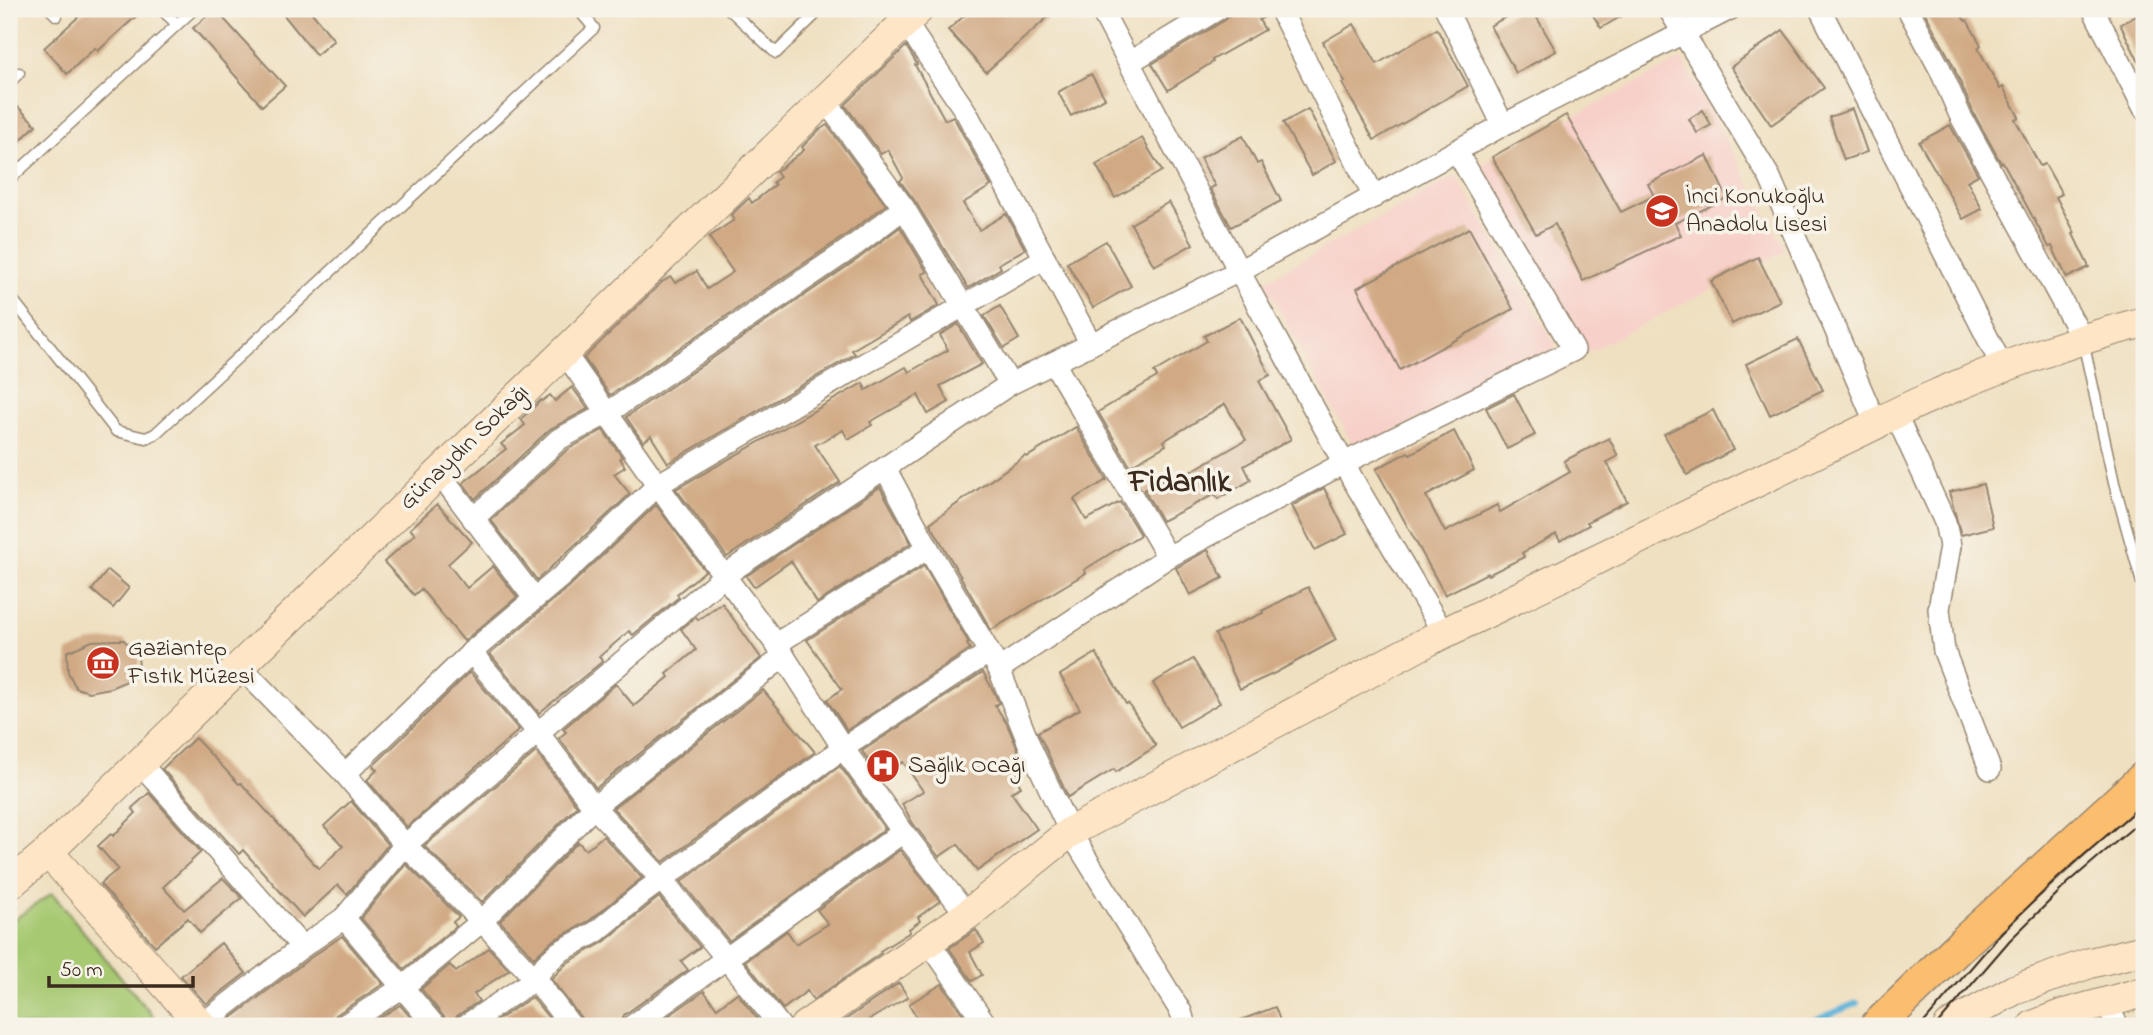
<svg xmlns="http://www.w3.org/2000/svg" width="2153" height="1035" font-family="'Indie Flower',sans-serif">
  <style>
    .built { fill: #f7d0c9 }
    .green { fill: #a7c972; stroke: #717a48; stroke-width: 2 }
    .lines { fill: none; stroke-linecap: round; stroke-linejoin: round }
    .stream { stroke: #5eb3da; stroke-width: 6 }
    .building { fill: #d1aa85 }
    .lane-casing { stroke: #958570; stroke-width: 13 }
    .street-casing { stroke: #958570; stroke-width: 24 }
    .secondary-casing { stroke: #958570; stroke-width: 32 }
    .primary-casing { stroke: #958570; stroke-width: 36 }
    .lane { stroke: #fff; stroke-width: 10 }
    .street { stroke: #fff; stroke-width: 21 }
    .secondary { stroke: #fde5c5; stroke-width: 30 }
    .primary { stroke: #fbbd6e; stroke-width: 33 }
    .tram { stroke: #3b2a1e; stroke-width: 2 }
    .labels { text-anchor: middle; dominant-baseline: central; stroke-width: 7; stroke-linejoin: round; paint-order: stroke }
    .poi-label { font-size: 24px; fill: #3b2a1e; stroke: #f7f3e8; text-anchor: start }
    .street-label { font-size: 24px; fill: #3b2a1e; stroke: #f7f3e8 }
    .district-label { font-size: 32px; font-weight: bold; fill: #3b2a1e; stroke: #f7f3e8 }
  </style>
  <rect width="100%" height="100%" fill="#f7f3e8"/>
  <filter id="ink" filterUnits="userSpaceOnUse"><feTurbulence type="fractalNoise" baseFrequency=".0143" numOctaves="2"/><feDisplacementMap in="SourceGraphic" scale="14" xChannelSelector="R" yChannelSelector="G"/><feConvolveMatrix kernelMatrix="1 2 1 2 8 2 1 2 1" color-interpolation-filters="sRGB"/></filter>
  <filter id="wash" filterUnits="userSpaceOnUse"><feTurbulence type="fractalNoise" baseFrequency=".00686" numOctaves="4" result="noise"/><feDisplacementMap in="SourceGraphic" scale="28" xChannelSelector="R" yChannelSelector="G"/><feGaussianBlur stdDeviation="1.57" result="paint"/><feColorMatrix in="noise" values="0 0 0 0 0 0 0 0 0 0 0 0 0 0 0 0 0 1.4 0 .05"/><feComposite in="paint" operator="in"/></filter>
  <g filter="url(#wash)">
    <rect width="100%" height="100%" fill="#efe0c1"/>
    <g class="built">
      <polygon points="1682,59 1786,251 1586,353 1479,166"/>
      <polygon points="1456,176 1557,347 1356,451 1264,281"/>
    </g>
    <polygon class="green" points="52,893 161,1026 9,1026 9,923"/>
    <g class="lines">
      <polyline class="stream" points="1802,1026 1857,1003"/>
    </g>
    <g id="blocks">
      <g class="building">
        <polygon points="87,9 144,9 98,51 95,48 67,74 44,48"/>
        <polygon points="215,9 285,86 262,106 193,28"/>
        <polygon points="279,9 309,9 334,40 316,55"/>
        <polygon points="972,9 1057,9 986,72 948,30"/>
        <polygon points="1231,9 1267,9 1268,15 1259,20 1265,30 1212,60 1213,62 1168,90 1152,64 1225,20 1230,15"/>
        <polygon points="1520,9 1532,9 1556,51 1516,73 1490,26"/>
        <polygon points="1589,9 1634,9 1601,28"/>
        <polygon points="1923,9 1958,9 1965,21 1967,20 1981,45 1978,48 2000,89 2003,87 2019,117 2015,119 2040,166 2045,164 2062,194 2056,197 2075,233 2073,234 2089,267 2067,278 2052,246 2049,247 2003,162 2001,163 1973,112 1952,63"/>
        <polygon points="2144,12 2144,72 2120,24"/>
        <polygon points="1354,24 1377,64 1437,29 1468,86 1374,140 1342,83 1345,82 1323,42"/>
        <polygon points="1783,30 1824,88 1771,125 1731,67"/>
        <polygon points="906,46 917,64 915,65 945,120 953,116 991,186 963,203 979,230 1006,214 1025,249 999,264 1001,268 968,288 915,201 900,181 903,178 888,150 881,154 845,105"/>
        <polygon points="1091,74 1105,98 1071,116 1058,92"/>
        <polygon points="9,98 36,125 9,152"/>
        <polygon points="1308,109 1336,161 1312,175 1283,123"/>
        <polygon points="1852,109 1867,152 1844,160 1829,117"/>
        <polygon points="1703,110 1711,125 1697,133 1689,119"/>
        <polygon points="1566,115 1621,212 1654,196 1648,184 1707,155 1727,198 1675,223 1681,235 1583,281 1555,224 1536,234 1492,157"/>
        <polygon points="827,125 886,205 843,237 610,395 584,358 662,282 671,277 675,283 697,271 707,289 733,272 709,237 734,220 731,215 749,198 752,203 775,185 773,182 780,177 776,172 804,150 802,147 819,130"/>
        <polygon points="1950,125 1978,175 1967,181 1982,209 1963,219 1919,142"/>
        <polygon points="1243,136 1257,164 1261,162 1281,201 1231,227 1210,188 1215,186 1200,158"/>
        <polygon points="1142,138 1162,171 1115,198 1096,165"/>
        <polygon points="1169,202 1193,244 1154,266 1131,224"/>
        <polygon points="900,227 927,272 922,274 939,305 910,322 908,317 852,350 855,354 668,463 651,436 643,442 626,417 858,259"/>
        <polygon points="1469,228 1513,309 1400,370 1357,288"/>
        <polygon points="1106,241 1131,286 1093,308 1067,263"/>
        <polygon points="1758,257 1780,301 1732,324 1711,281"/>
        <polygon points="1000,306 1019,339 1004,348 984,316"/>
        <polygon points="1240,317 1270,375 1259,381 1291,439 1244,466 1251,480 1218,499 1215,494 1162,521 1144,490 1176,472 1179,478 1246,440 1225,404 1164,441 1166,445 1130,466 1098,412 1157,377 1154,372 1207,341 1204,336"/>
        <polygon points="958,324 982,364 940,386 949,402 928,414 918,395 870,422 872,425 848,439 843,430 815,445 840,482 727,557 676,489 863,383 866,390 906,367 909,372 948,350 940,335"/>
        <polygon points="1798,339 1823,390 1770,415 1746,364"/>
        <polygon points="572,387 588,409 550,429 475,499 463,483 506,449 501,444 525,425 521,419 541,400 542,401 550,395 555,401"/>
        <polygon points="1514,394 1535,435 1507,449 1486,408"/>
        <polygon points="1713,410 1733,450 1687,475 1664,434"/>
        <polygon points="1076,427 1107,480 1074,499 1086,520 1120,502 1140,535 1084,570 1086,573 991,630 930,523 1025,456 1027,457"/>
        <polygon points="603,430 622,457 620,458 625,467 614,474 630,494 537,580 491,520 567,450"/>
        <polygon points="1454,431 1474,470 1426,496 1445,532 1497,505 1500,512 1570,472 1564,461 1609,438 1618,456 1607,462 1627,501 1587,522 1589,525 1560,541 1556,534 1522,553 1524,557 1488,575 1487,573 1445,595 1376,469 1408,452 1410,454"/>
        <polygon points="1983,484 1993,527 1961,535 1949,492"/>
        <polygon points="880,487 911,543 817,603 791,561 754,587 746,576"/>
        <polygon points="1324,488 1347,534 1315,550 1292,506"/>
        <polygon points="437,504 472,542 448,564 467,588 493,566 517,597 464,641 421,589 414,595 384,562 415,534 410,529"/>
        <polygon points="656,505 705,571 677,594 679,597 633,635 629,631 599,657 603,661 539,713 490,654 571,585"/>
        <polygon points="1208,550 1223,578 1190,595 1176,568"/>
        <polygon points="924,566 969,643 967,644 970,649 847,730 827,700 842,689 807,640"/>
        <polygon points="108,570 129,588 113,608 92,590"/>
        <polygon points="1308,587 1336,640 1275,673 1240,689 1215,634 1263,613 1262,611"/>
        <polygon points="722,603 761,658 596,788 559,738 566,732 563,729 616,684 634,706 669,677 667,674 696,650 681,629 696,617 698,620"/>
        <polygon points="115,640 124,640 138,655 139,670 132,679 110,688 89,692 76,688 68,672 67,652 92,641"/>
        <polygon points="1096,653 1126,704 1128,703 1156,746 1116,772 1114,769 1068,797 1038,732 1080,709 1060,675"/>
        <polygon points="1193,659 1220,703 1179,727 1153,683"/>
        <polygon points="470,672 519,730 407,827 367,780 377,770 373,766"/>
        <polygon points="983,672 994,692 999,703 995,705 1007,724 1026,768 1015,776 1021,787 1011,792 1037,829 977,871 958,844 939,857 912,822 902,804 923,791 903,762 880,778 862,751"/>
        <polygon points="763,690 815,752 663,862 613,808"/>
        <polygon points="195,738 239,784 241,783 319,869 343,846 324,826 351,801 388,845 347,894 338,885 303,917 243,850 239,854 162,769"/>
        <polygon points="536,752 577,806 482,902 424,846"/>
        <polygon points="840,766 885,829 729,941 681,882"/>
        <polygon points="149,793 201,852 163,887 184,910 223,878 242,898 200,933 188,918 155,946 100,884 118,869 98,846 111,834 113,836 136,813 132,808"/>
        <polygon points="603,836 642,878 589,921 552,941 534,958 500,921 578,842 586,850"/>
        <polygon points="900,850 940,901 918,917 920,921 909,929 910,932 880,951 881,953 813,1000 807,991 783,1009 745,961 787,931 796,944 828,924 817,910"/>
        <polygon points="406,864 459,917 453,922 456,926 404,969 361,918"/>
        <polygon points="659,897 700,947 681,961 688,970 624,1015 619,1026 584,1026 581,1018 551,979 567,963 604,942"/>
        <polygon points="976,930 984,943 970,952 982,975 972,981 949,948"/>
        <polygon points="342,936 383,984 336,1015 330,1024 328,1026 221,1026 310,958"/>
        <polygon points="221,943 246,973 206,1004 181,976"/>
        <polygon points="489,948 509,970 474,994 479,1001 457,1016 452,1026 448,1026 445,1018 421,989 450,965 456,972"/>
        <polygon points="899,983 908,997 867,1021 870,1026 836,1026"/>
        <polygon points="942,984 971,1026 922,1026 909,1004"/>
        <polygon points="704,991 717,1008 737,993 762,1025 760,1026 654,1026"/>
        <polygon points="532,997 555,1026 488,1026"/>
        <polygon points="400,1005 418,1026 367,1026"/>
        <polygon points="1275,1007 1282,1026 1228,1026 1228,1025"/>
      </g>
    </g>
  </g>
  <g filter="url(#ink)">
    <use href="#blocks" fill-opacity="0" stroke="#958570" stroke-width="2"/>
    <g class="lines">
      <g class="lane-casing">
        <g id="lane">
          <polyline points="50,9 57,16"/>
          <polyline points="161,9 177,24"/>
          <polyline points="729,9 776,53 821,9"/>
          <polyline points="9,83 19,73"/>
          <polyline points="9,180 194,9"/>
          <polyline points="9,295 116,431 146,438 155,434 594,28 578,9"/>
          <polyline points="2083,341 2114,483 2144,590"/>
        </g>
      </g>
      <g class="street-casing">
        <g id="street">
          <polyline points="1101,9 1239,271 1353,480 1444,634"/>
          <polyline points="1280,9 1374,197"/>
          <polyline points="1446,9 1503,125"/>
          <polyline points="1669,9 1770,178 1876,424"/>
          <polyline points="1820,9 2003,368"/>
          <polyline points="1908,9 1940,69 1960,115 2082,338"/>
          <polyline points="2093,9 2144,108"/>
          <polyline points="905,22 966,112 1091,344"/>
          <polyline points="1130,62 1218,9"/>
          <polyline points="825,100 904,208 1010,384"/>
          <polyline points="564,352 683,521 776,644 843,748 903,832 967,915"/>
          <polyline points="1054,363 1168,557"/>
          <polyline points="1895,413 1945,522 1950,546 1939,609 1944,651 1990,769"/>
          <polyline points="885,468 928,548 999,669 1031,749 1070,832 1181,1012 1185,1026"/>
          <polyline points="439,473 534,598"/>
          <polyline points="473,519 559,439 606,414 851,248 904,208"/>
          <polyline points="776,644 928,548"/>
          <polyline points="471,652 537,731 594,807 662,880 727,959 780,1026"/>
          <polyline points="240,666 345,774 405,845 482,921 535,979 571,1026"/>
          <polyline points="999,669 1168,557 1344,463 1574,350 1457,152"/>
          <polyline points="140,763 302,947"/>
          <polyline points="345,774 475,649 563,575 659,484 1045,258"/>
          <polyline points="344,918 435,1026"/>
          <polyline points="929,942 987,1026"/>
          <polyline points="2105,1002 2118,1026"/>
          <polyline points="201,1025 302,947 344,918 405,845 725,575 1010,384 1239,271 1503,125 1730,9"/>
          <polyline points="343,1026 403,987 482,921 594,807 784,656"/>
          <polyline points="465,1026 535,979 545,965 559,952 596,932 643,893 843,748 988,653"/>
          <polyline points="632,1026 903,832"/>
        </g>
      </g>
      <g class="secondary-casing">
        <g id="secondary">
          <polyline points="48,852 202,1026"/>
          <polyline points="9,885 48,852 919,9"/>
          <path d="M805 1026 967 915 1070 832 1432 639 1876 424C1899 410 1924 400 1949 389 2013 362 2077 339 2144 322"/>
          <polyline points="1949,1026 2014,990 2090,963 2144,950"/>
          <polyline points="2033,1026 2061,1015 2144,992"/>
        </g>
      </g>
      <g class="primary-casing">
        <polyline id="primary" points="1877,1026 1963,943 2144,778"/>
      </g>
      <use href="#lane" class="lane"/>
      <use href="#street" class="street"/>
      <use href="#secondary" class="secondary"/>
      <use href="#primary" class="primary"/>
      <g class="tram">
        <polyline points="1921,1026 2002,932 2061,875 2144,803"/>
        <polyline points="1936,1026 2010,940 2068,883 2144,818"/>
      </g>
    </g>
  </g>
  <defs>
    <g id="school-disc" transform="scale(1.75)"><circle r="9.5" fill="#c8321e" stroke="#f7f3e8"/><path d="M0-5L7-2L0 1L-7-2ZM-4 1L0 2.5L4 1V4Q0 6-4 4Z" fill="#fff"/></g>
    <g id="museum-disc" transform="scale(1.75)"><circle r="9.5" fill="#c8321e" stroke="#f7f3e8"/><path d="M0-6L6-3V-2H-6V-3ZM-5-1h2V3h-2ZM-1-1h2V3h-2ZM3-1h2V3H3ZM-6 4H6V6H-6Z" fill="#fff"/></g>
    <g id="hospital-disc" transform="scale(1.75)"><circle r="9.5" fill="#c8321e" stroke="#f7f3e8"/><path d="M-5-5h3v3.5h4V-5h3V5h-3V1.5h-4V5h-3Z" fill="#fff"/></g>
  </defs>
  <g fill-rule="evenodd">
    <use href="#school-disc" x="1662" y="211"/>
    <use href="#museum-disc" x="103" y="663"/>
    <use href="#hospital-disc" x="883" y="766"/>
  </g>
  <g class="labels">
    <g class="poi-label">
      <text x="1686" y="197">İnci Konukoğlu<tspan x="1686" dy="28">Anadolu Lisesi</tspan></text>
      <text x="128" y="649">Gaziantep<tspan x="128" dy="28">Fıstık Müzesi</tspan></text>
      <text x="908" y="766">Sağlık Ocağı</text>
    </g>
    <g class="street-label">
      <text transform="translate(465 448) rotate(-44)">Günaydın Sokağı</text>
    </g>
    <g class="district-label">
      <text x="1180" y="483">Fidanlık</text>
    </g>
  </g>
  <rect width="2153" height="1035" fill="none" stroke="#f7f3e8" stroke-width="35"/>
  <path d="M49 976v10h144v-10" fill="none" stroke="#3b2a1e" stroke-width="3.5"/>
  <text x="60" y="976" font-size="21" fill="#3b2a1e" stroke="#f7f3e8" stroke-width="5" paint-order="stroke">50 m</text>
</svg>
